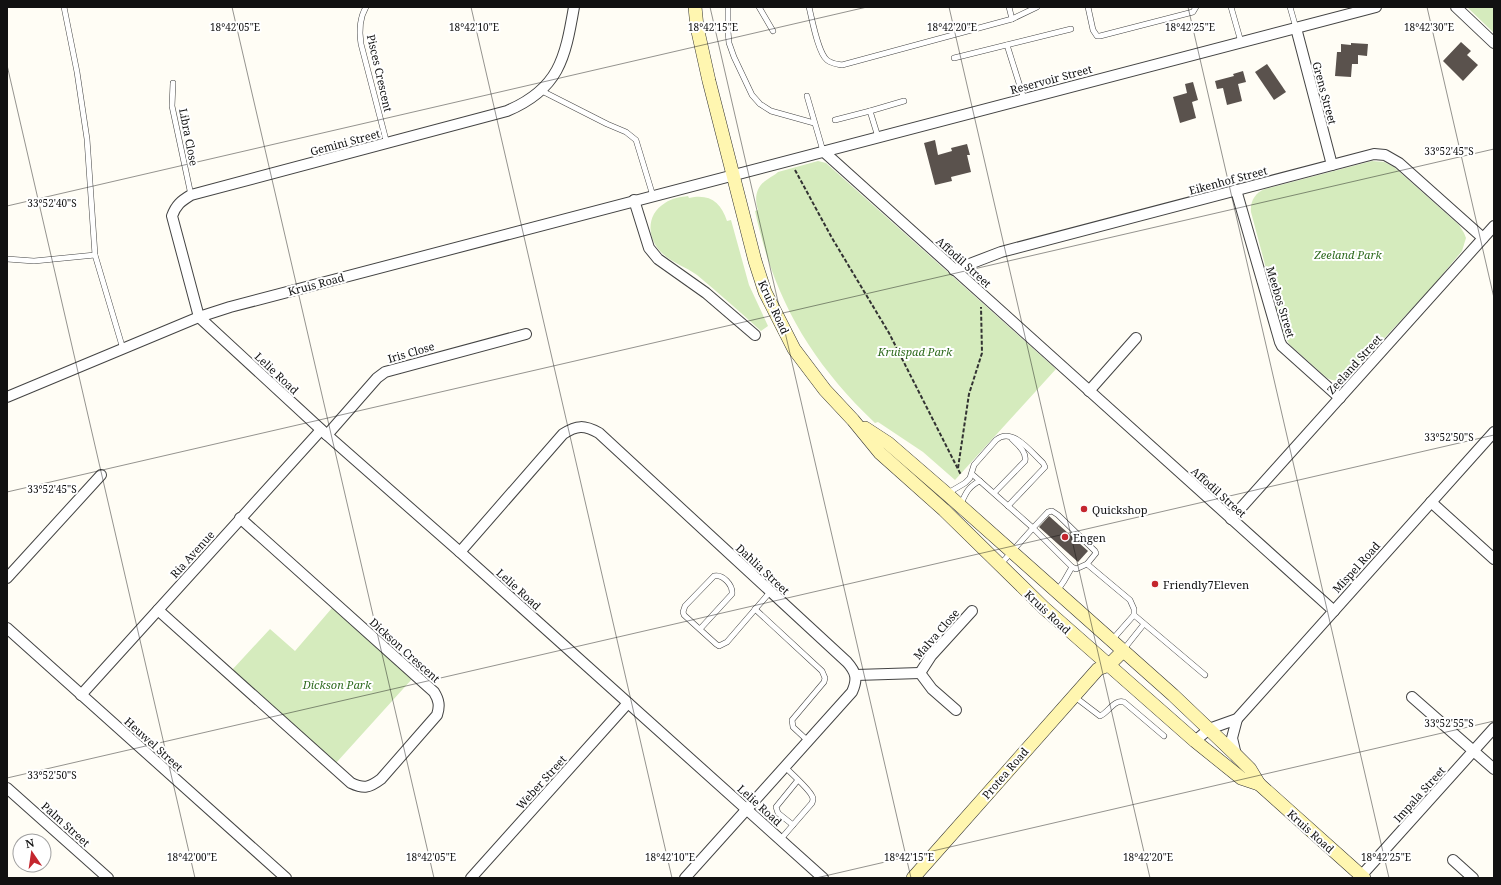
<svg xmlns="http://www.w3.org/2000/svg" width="1501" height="885" font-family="'Noto Serif',serif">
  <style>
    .green { fill: #d5ebbd }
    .building { fill: #5a524d }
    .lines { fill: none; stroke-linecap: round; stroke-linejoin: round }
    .lane-casing { stroke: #444; stroke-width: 6 }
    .street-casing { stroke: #444; stroke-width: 12 }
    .secondary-casing { stroke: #333; stroke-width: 14 }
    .path { stroke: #333; stroke-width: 2; stroke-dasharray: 4 2; stroke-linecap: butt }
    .lane { stroke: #fff; stroke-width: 5 }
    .street { stroke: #fff; stroke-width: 10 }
    .secondary { stroke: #fff6b0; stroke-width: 13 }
    .ticks { fill: none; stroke: #111; stroke-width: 1; stroke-opacity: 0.45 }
    .poi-dot { fill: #c4262e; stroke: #fff; stroke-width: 1.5 }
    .labels { text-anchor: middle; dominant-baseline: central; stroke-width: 4; stroke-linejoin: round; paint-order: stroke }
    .street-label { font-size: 11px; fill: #111; stroke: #fff }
    .park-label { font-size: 11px; font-style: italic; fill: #2f6b1f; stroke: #fff }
    .poi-label { font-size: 11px; fill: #111; stroke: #fff; text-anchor: start }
    .ticks-label { font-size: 10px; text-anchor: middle; fill: #111; stroke: #fff; stroke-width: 4; stroke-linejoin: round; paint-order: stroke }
  </style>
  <rect width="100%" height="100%" fill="#fffdf5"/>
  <g class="green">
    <polygon points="1467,7 1494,7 1494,33"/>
    <path d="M818 161 826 163 1056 369 955 480 923 452 878 422 875 423C810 361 774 299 755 211L758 210C754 198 756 186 768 179 772 176 775 175 778 172Z"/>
    <path d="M1372 161 1384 162 1394 167 1459 225 1464 233 1466 238 1462 251 1432 287 1349 376C1342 382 1335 382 1327 378L1290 345 1284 336 1251 212C1250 201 1255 193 1265 189Z"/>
    <path d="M688 196 689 198C709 193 721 202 727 221L731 220 749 285 768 326 761 331C740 312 719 293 697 275 686 267 673 263 663 254 647 240 645 215 665 203 672 198 681 197 688 196Z"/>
    <polygon points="332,608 412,679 336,763 232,670 270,629 295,651"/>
  </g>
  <g class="building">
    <polygon points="1461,42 1471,51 1467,55 1478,65 1463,81 1443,61"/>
    <polygon points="1351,43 1368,44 1367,56 1358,55 1358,64 1352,64 1351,77 1335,76 1337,52 1341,52 1341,44 1351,45"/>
    <polygon points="1267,64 1286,92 1274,100 1255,72"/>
    <polygon points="1243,71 1246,82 1238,84 1242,101 1227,105 1223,88 1217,89 1215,81 1234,76 1233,74"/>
    <polygon points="1193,82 1198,100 1192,102 1196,118 1180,123 1173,97 1187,93 1185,84"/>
    <polygon points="935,140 938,155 952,151 951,148 967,144 970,155 967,155 971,172 951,177 952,181 935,185 924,143"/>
    <polygon points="1049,516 1088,551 1078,562 1039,527"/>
  </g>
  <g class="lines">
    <g class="lane-casing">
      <g id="lane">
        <polyline points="64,7 77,72 87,139 95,255 123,349"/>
        <path d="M366 7C359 19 359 31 361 44L387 144"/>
        <polyline points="728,7 728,31 729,43 734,57 752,95 760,104 771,111 814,123"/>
        <polyline points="759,7 773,31"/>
        <path d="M809 7C812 19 818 53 827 60 832 64 837 64 842 65L1012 19 1037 7"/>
        <polyline points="1009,7 1012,19"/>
        <polyline points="1088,7 1093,30 1097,36 1100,36 1193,12 1196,7"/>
        <polyline points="1231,7 1241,42"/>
        <polyline points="1290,7 1296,28"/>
        <polyline points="1007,45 1024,99"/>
        <polyline points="954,58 1071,29"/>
        <polyline points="173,83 172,106 191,195"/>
        <polyline points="542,91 607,124 626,132 636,140 653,196"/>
        <polyline points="807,96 823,151"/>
        <polyline points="870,111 904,101"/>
        <polyline points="835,120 870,111 878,137"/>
        <polyline points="7,259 34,261 95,255"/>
        <polyline points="972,474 1033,528 1048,512 1052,511 1058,515 1095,551 1096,553 1087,564 1076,569 1072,567 1033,528 1000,565"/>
        <path d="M948 493 965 483 970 478 974 465 996 440C1012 426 1031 452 1043 463L1045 467 1008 506"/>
        <path d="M994 493 1025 461C1027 452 1018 445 1012 439"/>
        <path d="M960 506C965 495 968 486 980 481"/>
        <polyline points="1087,564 1130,600 1134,609 1134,615 1205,675"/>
        <polyline points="1057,591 1064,581 1072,567"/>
        <polyline points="755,609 822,671 825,678 824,682 792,720 793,727 808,741"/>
        <path d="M700 629 732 594C733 585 723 574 714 576L685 606 683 612 684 615 716 644 719 646 727 642 770 592"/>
        <polyline points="1112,640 1134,615"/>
        <polyline points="1124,649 1144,624"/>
        <path d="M1075 697 1100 716C1109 712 1114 699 1124 702L1164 736"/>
        <polyline points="793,825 778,813 776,807 798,780"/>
        <path d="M780 840 812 803C813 800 814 799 812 796 809 789 791 773 785 767"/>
      </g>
    </g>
    <g class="street-casing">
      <g id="street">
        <polyline points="1456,7 1494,43"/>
        <polyline points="1296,28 1332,165"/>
        <polyline points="823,151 1334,611"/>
        <polyline points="1236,190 1280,342 1282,346 1340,398"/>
        <polyline points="634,200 649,248 658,259 706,293 755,335"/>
        <polyline points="954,270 1001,252 1374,154 1385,155 1399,163 1483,238"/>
        <polyline points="199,317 327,435 460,552 823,878"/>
        <path d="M199 317 172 216C176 205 181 201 191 195L507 111C559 89 565 59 574 7"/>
        <polyline points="1089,391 1136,338"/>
        <polyline points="7,397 199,317 230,307 1376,7"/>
        <polyline points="327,435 377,378 385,372 526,334"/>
        <polyline points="1431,502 1494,559"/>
        <polyline points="1231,519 1494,226"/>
        <path d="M460 552 563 434C577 425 584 425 599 433 682 509 764 586 847 662 856 672 858 679 852 692L685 878"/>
        <polyline points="7,578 101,475"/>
        <path d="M158 610 351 783C364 789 369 788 381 779L437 715C440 706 439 700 434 692L240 518"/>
        <polyline points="7,628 286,878"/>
        <polyline points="920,673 931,656 972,611"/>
        <polyline points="920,673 932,689 956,710"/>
        <polyline points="856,675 920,673"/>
        <polyline points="81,695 321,430"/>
        <polyline points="1412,697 1494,769"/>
        <polyline points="1195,741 1209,729 1237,719 1494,432"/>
        <polyline points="1236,755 1232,738 1237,719"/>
        <polyline points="7,788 108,878"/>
        <polyline points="1453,860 1473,878"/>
        <polyline points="1361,876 1494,728"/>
        <polyline points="471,878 628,703"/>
      </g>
    </g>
    <g class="secondary-casing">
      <g id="secondary">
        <polyline points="695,7 697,27 709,81 755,261 765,292 794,349 825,390 853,420 880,453 944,510 1044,608 1195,741 1241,778 1259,784"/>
        <polyline points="865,428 888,443 947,494 1173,695 1236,755 1250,769 1259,784 1364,878"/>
        <polyline points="913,878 1098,669 1109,665 1123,651"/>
      </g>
    </g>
    <g class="path">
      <polyline points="795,170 832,238 889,333 961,475"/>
      <polyline points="958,468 969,394 982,353 981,307"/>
    </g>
    <use href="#lane" class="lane"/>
    <use href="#street" class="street"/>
    <use href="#secondary" class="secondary"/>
  </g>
  <path class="ticks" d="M232 7 434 878M471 7 672 878M710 7 911 878M949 7 1150 878M1188 7 1389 878M1427 7 1494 298M7 65 195 878M7 206 867 7M7 492 1494 149M7 778 1494 435M816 878 1494 721"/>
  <g class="poi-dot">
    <circle cx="1084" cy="509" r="4"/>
    <circle cx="1065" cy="537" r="4"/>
    <circle cx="1155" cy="584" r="4"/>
  </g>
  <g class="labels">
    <g class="street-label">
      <text transform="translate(380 73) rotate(77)">Pisces Crescent</text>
      <text transform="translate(1051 79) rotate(-15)">Reservoir Street</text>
      <text transform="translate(1325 93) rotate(75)">Grens Street</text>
      <text transform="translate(189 137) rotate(79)">Libra Close</text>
      <text transform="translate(345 142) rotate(-15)">Gemini Street</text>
      <text transform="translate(1228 180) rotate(-15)">Eikenhof Street</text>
      <text transform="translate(964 262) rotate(42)">Affodil Street</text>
      <text transform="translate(316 284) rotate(-15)">Kruis Road</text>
      <text transform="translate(1281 302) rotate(73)">Meebos Street</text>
      <text transform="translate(774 307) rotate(65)">Kruis Road</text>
      <text transform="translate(411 352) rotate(-16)">Iris Close</text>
      <text transform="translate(1354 364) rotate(-48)">Zeeland Street</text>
      <text transform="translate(277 373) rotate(43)">Lelie Road</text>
      <text transform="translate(1219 492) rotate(42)">Affodil Street</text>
      <text transform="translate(192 554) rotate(-48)">Ria Avenue</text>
      <text transform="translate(1356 567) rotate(-48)">Mispel Road</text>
      <text transform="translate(763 569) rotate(43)">Dahlia Street</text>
      <text transform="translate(519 589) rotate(42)">Lelie Road</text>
      <text transform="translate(1048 612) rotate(43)">Kruis Road</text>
      <text transform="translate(936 634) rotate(-49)">Malva Close</text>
      <text transform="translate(405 650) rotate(42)">Dickson Crescent</text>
      <text transform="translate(154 744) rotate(42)">Heuwel Street</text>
      <text transform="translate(1005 773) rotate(-49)">Protea Road</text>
      <text transform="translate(541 782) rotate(-48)">Weber Street</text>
      <text transform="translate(1419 794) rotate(-48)">Impala Street</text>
      <text transform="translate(760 805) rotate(42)">Lelie Road</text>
      <text transform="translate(66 824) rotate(42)">Palm Street</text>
      <text transform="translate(1311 831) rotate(42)">Kruis Road</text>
    </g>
    <g class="park-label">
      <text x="1348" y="254">Zeeland Park</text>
      <text x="915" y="351">Kruispad Park</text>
      <text x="337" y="684">Dickson Park</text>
    </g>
    <g class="poi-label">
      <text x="1092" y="509">Quickshop</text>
      <text x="1073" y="537">Engen</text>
      <text x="1163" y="584">Friendly7Eleven</text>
    </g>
  </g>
  <g class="ticks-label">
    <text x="235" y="31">18°42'05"E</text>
    <text x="474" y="31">18°42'10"E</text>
    <text x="713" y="31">18°42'15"E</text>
    <text x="952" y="31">18°42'20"E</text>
    <text x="1190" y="31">18°42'25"E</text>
    <text x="1429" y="31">18°42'30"E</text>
    <text x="1449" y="155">33°52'45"S</text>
    <text x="52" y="207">33°52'40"S</text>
    <text x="1449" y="441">33°52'50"S</text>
    <text x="52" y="493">33°52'45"S</text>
    <text x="1449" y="727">33°52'55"S</text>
    <text x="52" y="779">33°52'50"S</text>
    <text x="192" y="861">18°42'00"E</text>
    <text x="431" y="861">18°42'05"E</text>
    <text x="670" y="861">18°42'10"E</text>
    <text x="909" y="861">18°42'15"E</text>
    <text x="1148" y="861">18°42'20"E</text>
    <text x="1386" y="861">18°42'25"E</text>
  </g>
  <rect width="1501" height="885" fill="none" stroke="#111111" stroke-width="16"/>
  <g transform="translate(32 853) rotate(347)"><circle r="19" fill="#ffffff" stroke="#a0a0a0"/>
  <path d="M0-3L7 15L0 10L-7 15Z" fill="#c4262e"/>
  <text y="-6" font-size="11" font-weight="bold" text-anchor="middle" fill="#111111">N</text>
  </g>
</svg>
